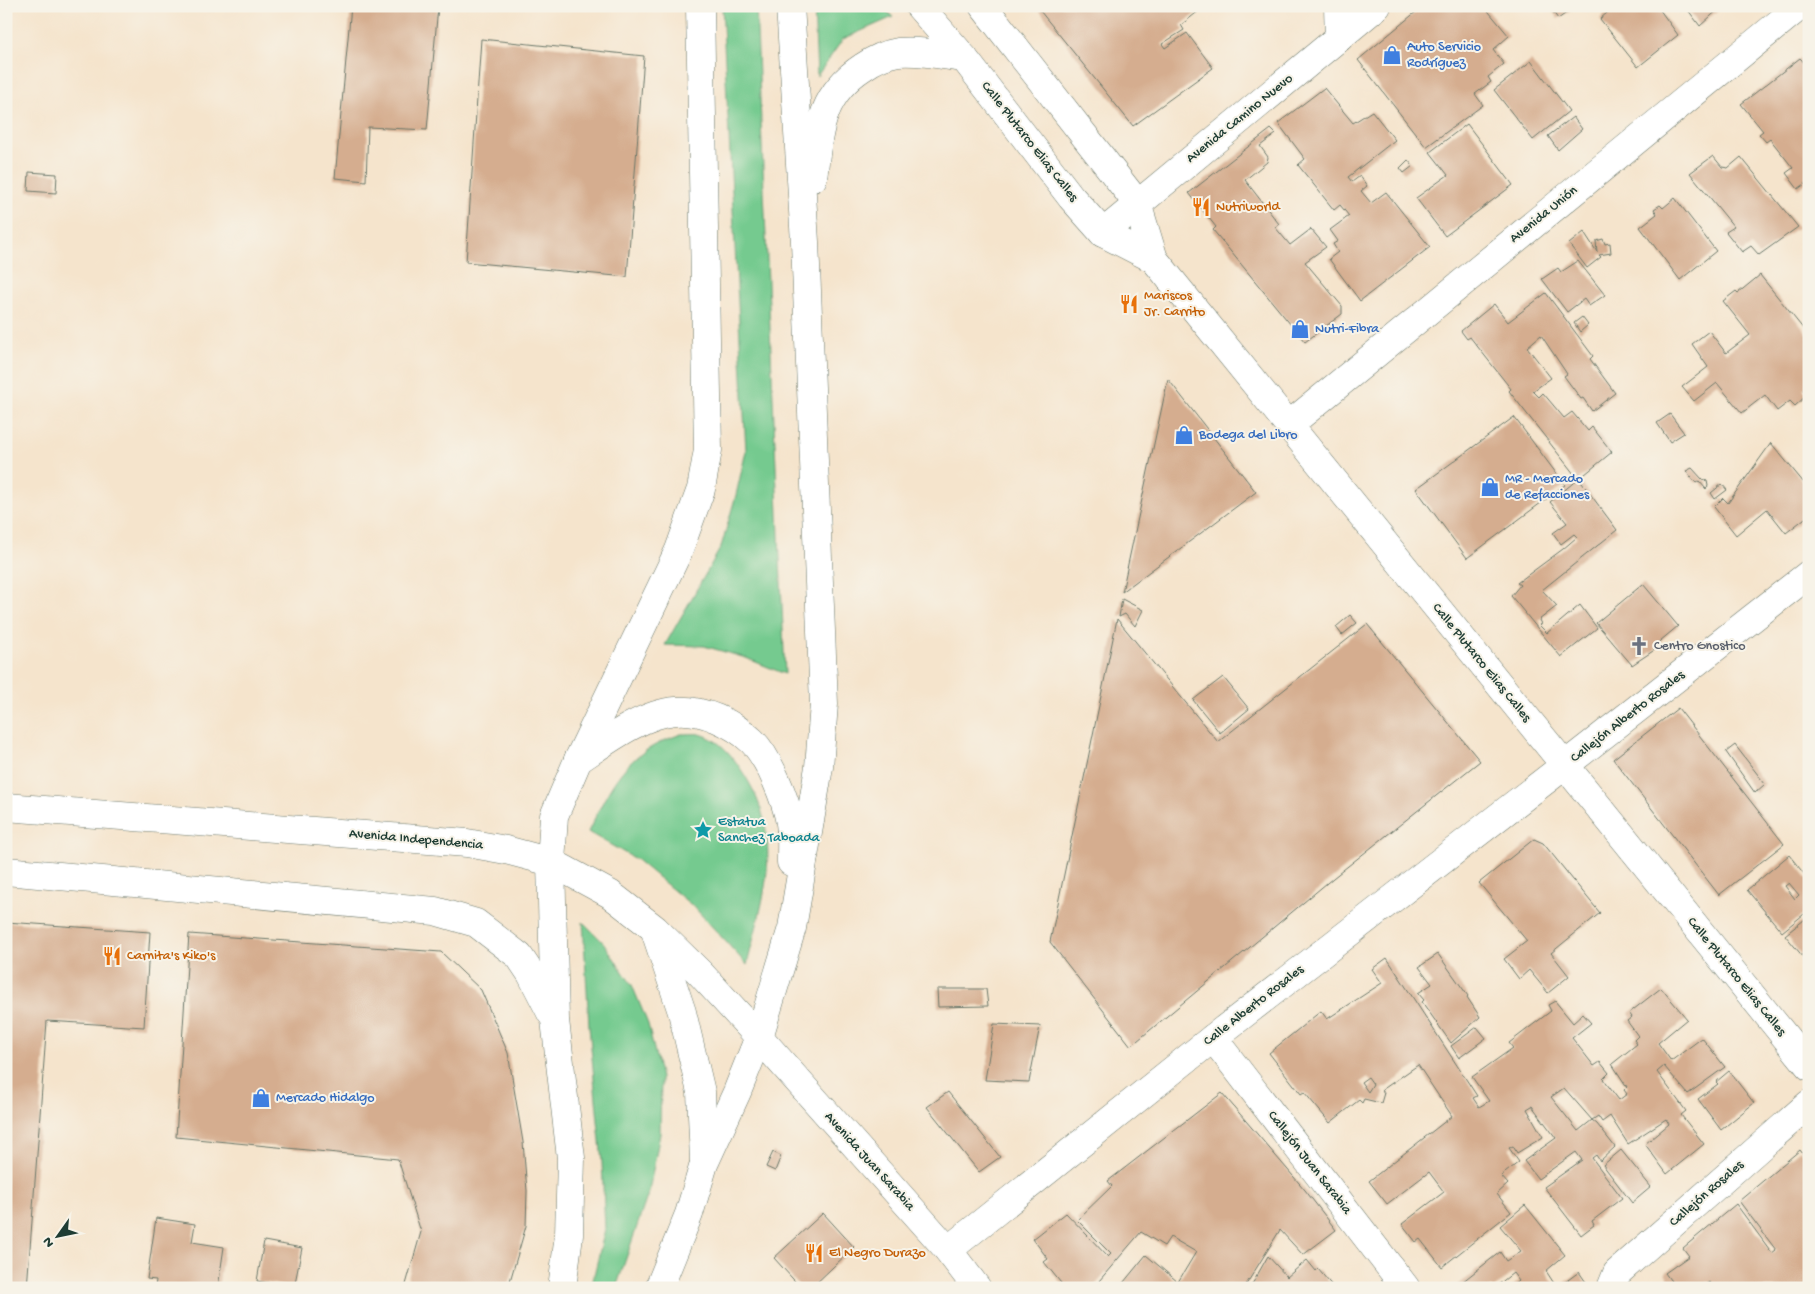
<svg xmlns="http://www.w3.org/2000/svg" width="1815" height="1294" font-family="'Gochi Hand',sans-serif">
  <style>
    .green { fill: #74ca8f; stroke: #4a8462 }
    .building { fill: #d5ad8f; fill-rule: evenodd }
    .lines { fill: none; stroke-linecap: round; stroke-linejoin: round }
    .minor-casing { stroke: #6a7769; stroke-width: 29 }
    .major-casing { stroke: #6a7769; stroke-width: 29 }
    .minor { stroke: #fff; stroke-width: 28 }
    .major { stroke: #fff; stroke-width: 28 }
    .labels { text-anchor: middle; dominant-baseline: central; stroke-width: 4; stroke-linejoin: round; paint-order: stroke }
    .shop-label { font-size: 14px; fill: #366cbe; stroke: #f7f3e8; text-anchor: start }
    .street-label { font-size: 14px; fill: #1f3d34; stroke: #f7f3e8 }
    .food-label { font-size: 14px; fill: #c56008; stroke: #f7f3e8; text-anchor: start }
    .worship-label { font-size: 14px; fill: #5b616d; stroke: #f7f3e8; text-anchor: start }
    .culture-label { font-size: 14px; fill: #0d838f; stroke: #f7f3e8; text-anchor: start }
  </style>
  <rect width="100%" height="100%" fill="#f7f3e8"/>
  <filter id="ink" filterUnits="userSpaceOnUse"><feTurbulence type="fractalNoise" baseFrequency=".02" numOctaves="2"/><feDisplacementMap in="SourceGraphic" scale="10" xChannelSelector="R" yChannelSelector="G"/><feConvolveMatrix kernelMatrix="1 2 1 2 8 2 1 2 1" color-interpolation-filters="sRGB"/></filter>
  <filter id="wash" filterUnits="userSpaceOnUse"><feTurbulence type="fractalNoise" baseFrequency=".0096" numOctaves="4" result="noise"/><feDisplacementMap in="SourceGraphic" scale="20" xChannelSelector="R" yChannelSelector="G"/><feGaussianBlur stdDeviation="1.12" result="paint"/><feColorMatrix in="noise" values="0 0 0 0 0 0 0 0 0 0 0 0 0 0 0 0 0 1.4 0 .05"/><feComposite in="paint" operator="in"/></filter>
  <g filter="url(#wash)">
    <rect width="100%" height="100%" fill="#f5e4cc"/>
    <g class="green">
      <polygon points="722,6 756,6 785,674 746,658 704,646 665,645 721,547 736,495 746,451"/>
      <polygon points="814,6 881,6 893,17 843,39 817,76"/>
      <path d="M681 734C687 734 694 733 700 734 719 739 732 755 742 771 786 837 764 894 747 965L695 908 637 860 588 832C613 781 624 754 681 734Z"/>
      <polygon points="583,922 603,942 632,985 648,1024 661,1078 660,1134 649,1191 616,1288 591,1288 605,1229 602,1163 589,1026"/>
    </g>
    <g id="blocks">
      <g class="building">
        <polygon points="351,6 438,6 427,130 368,127 366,181 335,178"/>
        <polygon points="1036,6 1205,6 1181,25 1184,30 1162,44 1165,48 1187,33 1213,68 1133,126"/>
        <polygon points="1423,6 1484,6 1509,36 1493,50 1504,64 1488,77 1491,82 1475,94 1483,105 1426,147 1358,60"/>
        <polygon points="1549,6 1576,6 1558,19"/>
        <polygon points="1615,6 1657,6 1678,35 1638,67 1600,19"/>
        <polygon points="1685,6 1722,6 1700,26"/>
        <polygon points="481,39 644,56 627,277 466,262"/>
        <polygon points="1800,58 1809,68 1809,154 1806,157 1809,160 1809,181 1798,189 1786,173 1793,168 1770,139 1766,142 1759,134 1763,131 1741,104"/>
        <polygon points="1531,61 1569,111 1533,140 1494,90"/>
        <polygon points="1324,88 1353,123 1372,111 1395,140 1348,177 1352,182 1360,176 1367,186 1361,191 1371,203 1386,192 1430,247 1360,301 1329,259 1338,252 1333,244 1338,241 1330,230 1349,216 1340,205 1334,210 1298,165 1305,159 1278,123"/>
        <polygon points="1573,117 1582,129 1558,150 1548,136"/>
        <polygon points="1467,124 1513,185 1445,236 1416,198 1448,175 1430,152"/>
        <polygon points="1271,129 1276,134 1260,146 1268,157 1267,162 1245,180 1279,224 1275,227 1290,245 1311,229 1326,247 1305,262 1342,306 1342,314 1305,342 1213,230 1216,227 1189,193"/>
        <polygon points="1713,156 1722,167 1728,168 1741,157 1798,227 1759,255 1751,246 1742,252 1726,232 1734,227 1690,173"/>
        <polygon points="1408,160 1413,166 1404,173 1400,168"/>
        <polygon points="29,172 57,174 56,193 28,191"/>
        <polygon points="1675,198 1716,251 1680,280 1640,227 1657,214 1654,209 1660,205 1663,208"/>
        <polygon points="1584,232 1597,252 1596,241 1603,239 1605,244 1610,243 1611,253 1599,255 1601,257 1587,268 1569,244"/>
        <polygon points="1578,261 1605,295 1589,306 1584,299 1567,312 1542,279 1558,268 1561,272"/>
        <polygon points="1760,275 1809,336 1809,385 1803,390 1808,394 1795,406 1790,401 1777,411 1765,395 1742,413 1717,383 1694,401 1682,387 1708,367 1692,344 1709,331 1726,353 1750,335 1723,301 1736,291 1738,293"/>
        <polygon points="1546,293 1593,356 1590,359 1615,393 1592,411 1583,398 1581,399 1564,376 1567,374 1541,335 1527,347 1551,378 1533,391 1539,397 1543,393 1564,418 1572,412 1588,431 1592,427 1612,452 1579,479 1617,530 1542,590 1557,606 1539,620 1541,624 1539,625 1547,633 1580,605 1597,628 1561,657 1511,596 1520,585 1517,583 1563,549 1577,537 1574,534 1561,544 1553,533 1567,523 1550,502 1578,479 1509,391 1511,389 1470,337 1467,339 1461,331 1494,304 1508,322"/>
        <polygon points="1582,317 1588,325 1580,332 1574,323"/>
        <polygon points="1168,379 1256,492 1122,592"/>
        <polygon points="1670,414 1684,433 1670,442 1657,423"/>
        <polygon points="1514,417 1565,485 1467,558 1416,489"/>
        <polygon points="1771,443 1809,489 1809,515 1786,533 1767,509 1736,535 1714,507 1723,498 1728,503"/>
        <polygon points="1692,468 1702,479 1707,481 1708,486 1706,489 1699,481 1696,483 1686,471"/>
        <polygon points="1722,484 1727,490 1715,499 1711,493"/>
        <polygon points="1643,584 1678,626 1654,646 1656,649 1632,665 1596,623"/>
        <polygon points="1122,599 1143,610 1135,626 1125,614 1119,617"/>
        <polygon points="1350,615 1357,623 1342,635 1336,627"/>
        <polygon points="1117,619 1218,742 1367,624 1480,761 1333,878 1131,1046 1050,942"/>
        <polygon points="1223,677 1249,709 1220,733 1193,700"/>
        <polygon points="1678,708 1784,844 1719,895 1613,759"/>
        <polygon points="1735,745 1765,784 1755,793 1726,752"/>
        <polygon points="1534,839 1543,843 1600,913 1551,953 1569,976 1548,993 1529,970 1519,979 1504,959 1527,941 1479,883"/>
        <path d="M1789 855 1809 880V910L1782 932 1747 890ZM1789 883 1799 895 1795 899 1785 886Z"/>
        <polygon points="1809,916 1809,964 1785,935"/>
        <polygon points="6,922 150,932 144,1027 47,1021 27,1288 6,1288"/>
        <polygon points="189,934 441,952 481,990 508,1053 523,1142 527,1191 526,1226 508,1288 405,1288 421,1232 398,1159 176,1137"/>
        <polygon points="1438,954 1468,996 1467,997 1480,1017 1451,1043 1422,1002 1424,1000 1418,993 1432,984 1419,967"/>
        <path d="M1387 958 1477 1096 1473 1098 1479 1107 1489 1101 1472 1077 1513 1048 1509 1043 1551 1011 1548 1005 1555 1001 1573 1023 1583 1014 1591 1023 1572 1038 1594 1066 1600 1062 1609 1073 1603 1079 1619 1100 1627 1094 1624 1090 1627 1087 1612 1064 1637 1044 1634 1040 1638 1036 1627 1021 1632 1017 1629 1013 1661 988 1687 1019 1658 1043 1671 1061 1702 1038 1725 1067 1688 1094 1664 1066 1657 1072 1686 1111 1681 1115 1704 1144 1667 1174 1645 1144 1669 1124 1666 1119 1628 1144 1610 1116 1602 1122 1598 1116 1592 1120 1564 1088 1551 1097 1578 1131 1592 1120 1597 1124 1615 1147 1600 1161 1596 1155 1592 1158 1622 1198 1592 1221 1594 1225 1581 1235 1544 1187 1582 1160 1576 1152 1538 1179 1524 1161 1556 1138 1532 1106 1527 1109 1543 1137 1517 1153 1513 1146 1509 1148 1519 1162 1501 1176 1508 1184 1497 1194 1511 1212 1442 1267 1420 1239 1416 1242 1402 1224 1444 1192 1429 1172 1387 1204 1369 1181 1452 1116 1418 1065 1382 1090 1384 1093 1381 1103 1364 1099 1362 1103 1359 1100 1330 1123 1304 1092 1301 1094 1269 1053 1321 1011 1327 1019 1382 983 1372 969ZM1368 1077 1373 1084 1368 1092 1361 1082Z"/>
        <polygon points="937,989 986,989 988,1006 938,1007"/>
        <polygon points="994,1024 1040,1026 1029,1082 985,1080"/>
        <polygon points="1477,1027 1486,1038 1459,1058 1451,1046"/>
        <polygon points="1729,1071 1754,1103 1721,1130 1698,1099 1718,1084 1716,1082"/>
        <polygon points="948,1092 1000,1157 979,1172 927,1107"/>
        <polygon points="1222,1093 1305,1190 1336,1230 1303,1255 1280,1230 1244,1288 1119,1288 1146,1255 1178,1282 1196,1252 1170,1237 1164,1246 1141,1232 1093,1288 1065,1288 1044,1262 1048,1259 1033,1239 1066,1213 1108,1257 1111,1254 1077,1220 1112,1186 1108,1181"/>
        <polygon points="1621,1150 1651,1187 1632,1203 1603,1165"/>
        <polygon points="1800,1150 1809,1162 1809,1288 1713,1288 1709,1282 1702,1288 1676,1288 1665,1273 1689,1256 1683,1248 1736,1204 1772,1253 1776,1250 1739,1201"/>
        <polygon points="773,1152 781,1156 775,1171 766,1167"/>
        <polygon points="1525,1205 1565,1255 1546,1271 1557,1288 1511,1288 1519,1281 1513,1273 1494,1288 1458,1288 1457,1286 1500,1252 1506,1261 1521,1251 1500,1226"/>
        <polygon points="823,1213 854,1247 811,1288 801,1288 774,1258"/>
        <polygon points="156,1218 195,1224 192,1242 224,1247 218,1288 155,1288 156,1280 147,1279"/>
        <polygon points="264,1241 302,1248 294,1288 257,1281"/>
        <polygon points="1268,1256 1287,1277 1307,1260 1316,1271 1318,1269 1334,1288 1250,1288"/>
        <polygon points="1579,1272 1590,1288 1563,1288 1561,1285"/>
      </g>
    </g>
  </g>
  <g filter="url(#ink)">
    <use href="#blocks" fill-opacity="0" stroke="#6a7769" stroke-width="1"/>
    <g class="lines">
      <g class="minor-casing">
        <g id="minor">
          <polyline points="1338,6 1339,38"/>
          <polyline points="1137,203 1154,259 1809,1066"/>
          <polyline points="1103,233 1154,259"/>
          <polyline points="1289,425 1800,6"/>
          <polyline points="1213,1038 1406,1288"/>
          <polyline points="948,1250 1213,1038 1564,766 1809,574"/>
          <polyline points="1611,1288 1617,1273 1809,1104"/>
        </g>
      </g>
      <g class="major-casing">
        <g id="major">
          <polyline points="919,6 964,58 1071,197 1103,233 1377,6"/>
          <polyline points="983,6 1137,203"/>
          <path d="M813 178C819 131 820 95 863 67 873 60 886 54 898 52 920 50 942 55 964 58"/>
          <path d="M578 760C605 742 643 713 676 711 703 709 733 723 752 741 769 758 786 800 790 823 792 835 791 849 791 862"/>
          <polyline points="6,807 467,843 506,850 551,862 610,894 655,929 700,973 759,1037 948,1250 977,1288"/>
          <polyline points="6,871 435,911 476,923 519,956 531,974 551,1013"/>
          <polyline points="656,934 682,1012 701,1092 704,1160"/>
          <polyline points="562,1288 569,1235 571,1158 555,1020 551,862 554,816 578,760 679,550 701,489 708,450 700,6"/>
          <polyline points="659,1288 689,1214 704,1164 737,1092 759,1037 792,928 819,767 824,704 805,242 790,6"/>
        </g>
      </g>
      <use href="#minor" class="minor"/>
      <use href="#major" class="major"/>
    </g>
  </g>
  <defs>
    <g id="shop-bare" transform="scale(1.5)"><path d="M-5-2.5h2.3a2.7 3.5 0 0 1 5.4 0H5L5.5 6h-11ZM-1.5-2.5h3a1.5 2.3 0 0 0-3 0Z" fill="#3f7fe0" stroke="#f7f3e8" stroke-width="2.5" paint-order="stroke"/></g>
    <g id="restaurant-bare" transform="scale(1.5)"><path d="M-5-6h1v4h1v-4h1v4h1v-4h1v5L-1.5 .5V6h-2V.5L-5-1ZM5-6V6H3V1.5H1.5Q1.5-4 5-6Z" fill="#e8710a" stroke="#f7f3e8" stroke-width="2.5" paint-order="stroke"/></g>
    <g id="church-bare" transform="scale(1.5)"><path d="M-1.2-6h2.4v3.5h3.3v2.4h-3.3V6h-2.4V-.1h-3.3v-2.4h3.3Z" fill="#6b7280" stroke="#f7f3e8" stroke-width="2.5" paint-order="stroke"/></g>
    <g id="sight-bare" transform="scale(1.5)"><path d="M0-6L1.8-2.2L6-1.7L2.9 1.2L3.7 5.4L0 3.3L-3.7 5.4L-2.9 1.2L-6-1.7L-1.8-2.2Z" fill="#0f9aa8" stroke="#f7f3e8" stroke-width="2.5" paint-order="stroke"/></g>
  </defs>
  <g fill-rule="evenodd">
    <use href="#shop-bare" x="1392" y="55"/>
    <use href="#restaurant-bare" x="1201" y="207"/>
    <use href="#restaurant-bare" x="1129" y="304"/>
    <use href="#shop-bare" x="1300" y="329"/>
    <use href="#shop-bare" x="1184" y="435"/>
    <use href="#shop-bare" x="1490" y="487"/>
    <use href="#church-bare" x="1639" y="646"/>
    <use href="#sight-bare" x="703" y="830"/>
    <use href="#restaurant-bare" x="112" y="956"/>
    <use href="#shop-bare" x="261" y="1098"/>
    <use href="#restaurant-bare" x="814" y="1253"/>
  </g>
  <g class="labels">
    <g class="shop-label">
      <text x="1407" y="47">Auto Servicio<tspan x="1407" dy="16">Rodríguez</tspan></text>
      <text x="1315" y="329">Nutri-Fibra</text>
      <text x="1199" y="435">Bodega del Libro</text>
      <text x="1505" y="479">MR - Mercado<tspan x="1505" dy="16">de Refacciones</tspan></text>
      <text x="276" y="1098">Mercado Hidalgo</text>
    </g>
    <g class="street-label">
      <text transform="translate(1240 119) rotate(-39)">Avenida Camino Nuevo</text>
      <text transform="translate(1029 142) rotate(52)">Calle Plutarco Elias Calles</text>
      <text transform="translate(1544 215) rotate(-39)">Avenida Unión</text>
      <text transform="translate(1481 663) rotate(51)">Calle Plutarco Elias Calles</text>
      <text transform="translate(1628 717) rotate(-38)">Callejón Alberto Rosales</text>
      <text transform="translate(416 840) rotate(5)">Avenida Independencia</text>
      <text transform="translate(1736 977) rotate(51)">Calle Plutarco Elias Calles</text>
      <text transform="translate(1254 1006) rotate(-38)">Calle Alberto Rosales</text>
      <text transform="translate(869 1162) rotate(48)">Avenida Juan Sarabia</text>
      <text transform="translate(1309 1163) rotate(52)">Callejón Juan Sarabia</text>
      <text transform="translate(1707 1194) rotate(-41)">Callejón Rosales</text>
    </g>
    <g class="food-label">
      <text x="1216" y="207">Nutriworld</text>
      <text x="1144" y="296">Mariscos<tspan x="1144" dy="16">Jr. Carrito</tspan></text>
      <text x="127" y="956">Carnita's Kiko's</text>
      <text x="829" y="1253">El Negro Durazo</text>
    </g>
    <g class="worship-label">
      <text x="1654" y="646">Centro Gnostico</text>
    </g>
    <g class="culture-label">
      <text x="718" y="822">Estatua<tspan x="718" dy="16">Sanchez Taboada</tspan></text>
    </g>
  </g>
  <rect width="1815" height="1294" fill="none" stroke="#f7f3e8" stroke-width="25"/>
  <g transform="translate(58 1236) rotate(237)" stroke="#f7f3e8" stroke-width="4" paint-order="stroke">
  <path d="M0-4L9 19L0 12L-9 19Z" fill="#1f3d34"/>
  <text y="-8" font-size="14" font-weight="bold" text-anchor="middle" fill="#1f3d34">N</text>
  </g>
</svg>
